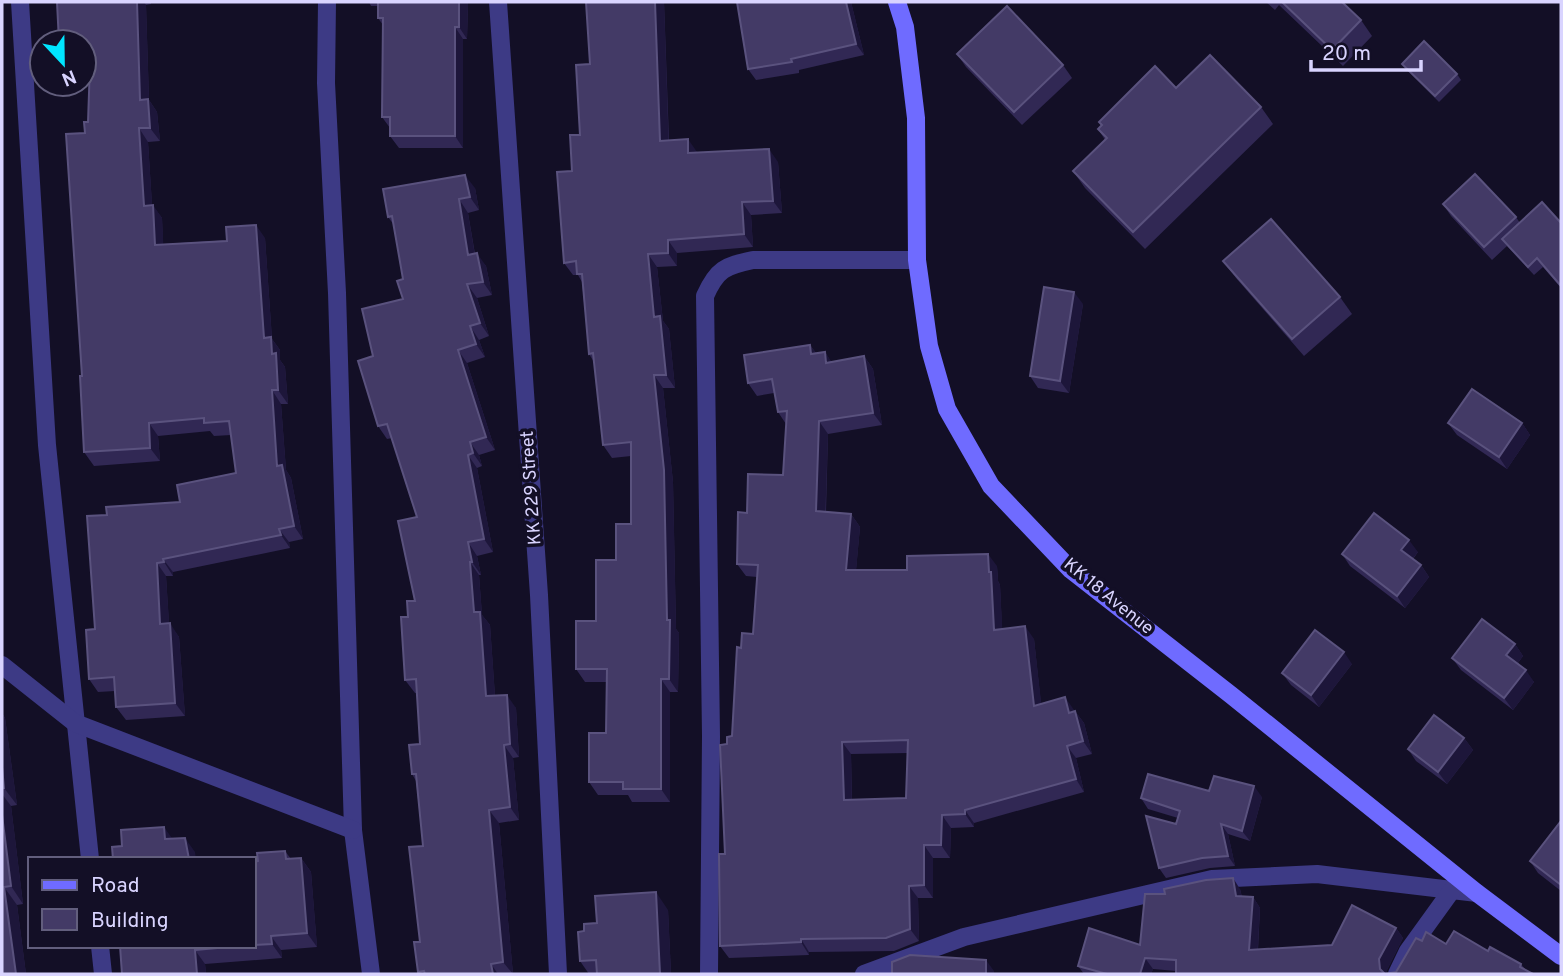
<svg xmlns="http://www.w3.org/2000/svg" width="1563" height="976" font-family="Overpass,sans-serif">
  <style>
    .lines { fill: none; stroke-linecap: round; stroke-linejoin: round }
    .minor { stroke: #3d3a85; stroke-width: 18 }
    .secondary { stroke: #6f6bff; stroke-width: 18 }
    .wall { fill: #312854; fill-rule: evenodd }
    .shaded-wall { fill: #1d163a }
    .building { fill: #433a66; stroke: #5a527e; stroke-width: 2; fill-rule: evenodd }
    .labels { text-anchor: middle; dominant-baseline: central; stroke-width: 7; stroke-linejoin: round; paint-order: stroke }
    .street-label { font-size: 18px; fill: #d9d4ff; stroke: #130f26 }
  </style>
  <rect width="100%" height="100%" fill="#130f26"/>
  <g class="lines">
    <g class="minor">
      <polyline points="20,2 47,445 90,859"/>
      <polyline points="327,2 326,83 337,293 353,830 371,974"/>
      <polyline points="498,2 539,595 558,974"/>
      <polyline points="2,665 75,723 353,830"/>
      <polyline points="100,946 103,974"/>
      <path d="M709 974 711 736 705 296C717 269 725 266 753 260H917"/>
      <polyline points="864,974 964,937 1212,879 1317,874 1477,893"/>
      <polyline points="1397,974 1408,951 1452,890"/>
    </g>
    <polyline class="secondary" points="897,2 905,27 916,118 917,260 929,346 947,409 991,486 1071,570 1231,695 1477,893 1561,956"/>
  </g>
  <g class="wall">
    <polygon points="57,2 151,2 151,4 146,5 149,100 157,112 160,141 148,142 152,205 162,218 163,244 265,238 272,339 280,350 280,360 285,367 288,404 281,404 286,470 291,478 303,539 289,542 290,548 173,572 173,576 166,576 169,624 179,637 185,716 126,720 116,707 115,691 98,692 89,679 107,515 180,502 236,473 231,435 214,436 210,431 158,436 160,461 94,466 84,452 82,376 85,133 88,122 90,78 84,78 84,42"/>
    <polygon points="369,2 466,2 468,4 467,39 463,39 463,148 399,148 390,136 390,128 382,117 383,25 378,18 378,6 371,6"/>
    <polygon points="586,2 664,2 669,140 697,152 697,153 778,162 782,213 751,215 753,247 677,253 677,266 657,267 663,321 669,329 675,388 663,388 673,482 676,629 679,633 678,692 670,692 670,802 632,802 628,795 598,795 589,782 606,733 607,682 585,682 576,669 596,621 616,560 631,524 631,456 612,458 603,445 594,362 589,354 582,282 578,275 573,275 564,263 572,171 580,135 590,64"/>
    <polygon points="851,2 864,55 799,70 799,73 756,80 748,69"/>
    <polygon points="1266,2 1342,2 1361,20 1372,36 1343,66 1279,5 1275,10"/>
    <polygon points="957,54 1063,65 1072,78 1022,125 966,67"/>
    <polygon points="1402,64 1457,74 1461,80 1439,102 1407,70"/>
    <polygon points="1176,88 1261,107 1273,124 1145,249 1085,188 1073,171 1105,140 1098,129 1101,126 1099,122"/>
    <polygon points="475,188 479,210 468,213 475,254 486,266 492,295 477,298 489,336 479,340 485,357 467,363 495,450 479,455 482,466 477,468 493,552 477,556 481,575 479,575 482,615 490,625 495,696 516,708 519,757 513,758 519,820 499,823 513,974 419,974 418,972 423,846 416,781 412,774 420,744 417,693 415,693 405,680 408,617 415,601 417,517 392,438 387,439 378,426 373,356 403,299 403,279 394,225 388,217"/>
    <polygon points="1443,204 1516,217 1520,223 1561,223 1561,288 1543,267 1534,275 1507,246 1492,260 1451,216"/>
    <polygon points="1223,261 1340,297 1352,314 1304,356 1236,278"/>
    <polygon points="1083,304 1069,393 1038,388 1030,376"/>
    <path d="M810 345 816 353 825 352 831 362 864 356 873 369 882 425 828 434 826 512 851 514 860 527 856 570H907L997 566 998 581 1000 585 1002 629 1034 639 1041 704 1075 711 1084 723 1092 754 1076 758 1084 792 974 823V827L951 828 950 858H933V898H918L919 941 894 951 809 952V955L729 958 720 946 725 854 727 744 732 736 741 648 753 634 757 577 746 576 737 564 747 513 783 475 786 424 778 412 774 393 757 396 748 383ZM908 753 906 798 852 800 851 754Z"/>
    <polygon points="1448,423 1522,423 1530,435 1507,469 1457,435"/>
    <polygon points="1418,552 1413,559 1421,565 1429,577 1405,608 1350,566 1342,554"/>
    <polygon points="1515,644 1523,656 1518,663 1534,682 1513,710 1461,670 1452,658"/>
    <polygon points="1352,664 1319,707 1291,685 1282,673"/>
    <polygon points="2,713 5,718 17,805 11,806 23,904 17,905 26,974 2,974"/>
    <polygon points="1464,738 1473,750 1447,784 1416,761 1408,749"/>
    <polygon points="1209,791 1262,797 1250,841 1228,834 1235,866 1210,868 1166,878 1159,868 1178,818 1148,809 1141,798"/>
    <polygon points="1561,821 1561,891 1538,873 1530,861"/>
    <polygon points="285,851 291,859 301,858 311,872 317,947 281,950 282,958 205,964 206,974 122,974 120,946 254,946 254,862 258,861"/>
    <polygon points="1240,889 1242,897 1253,897 1260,908 1258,950 1332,945 1396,928 1403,938 1387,970 1387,974 1396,972 1422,941 1488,951 1521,964 1525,969 1533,974 1176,974 1176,971 1153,969 1151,974 1084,974 1078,966 1140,945 1165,894"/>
    <polygon points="668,910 671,974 589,974 580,961 584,931 597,923"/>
  </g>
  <g class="shaded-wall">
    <polygon points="137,2 144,2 146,5 149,100 157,112 160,141 150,128 140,100"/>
    <polygon points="459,2 466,2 468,4 467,39 459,27"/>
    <polygon points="655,2 664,2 669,153 660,141"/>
    <polygon points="846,2 851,2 864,55 856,44"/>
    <polygon points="455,27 463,39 463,148 455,136"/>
    <polygon points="139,128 148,142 153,219 144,206"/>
    <polygon points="688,139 697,152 697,166 688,153"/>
    <polygon points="769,149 778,162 782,213 773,201"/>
    <polygon points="465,175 475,188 479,210 470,197"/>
    <polygon points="459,199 468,213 477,268 468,255"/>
    <polygon points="742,202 751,215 753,247 744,234"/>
    <polygon points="153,205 162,218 164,258 155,245"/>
    <polygon points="256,225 265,238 272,339 280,350 280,360 285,367 288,404 278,390 264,338"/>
    <polygon points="668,240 677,253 677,266 668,253"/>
    <polygon points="477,253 486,266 492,295 483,282"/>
    <polygon points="648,254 657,267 663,321 669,329 675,388 666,375 654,317"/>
    <polygon points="467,284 477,298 489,336 480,323"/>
    <polygon points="1074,292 1083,304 1069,393 1060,381"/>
    <polygon points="470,326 479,340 485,357 476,344"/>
    <polygon points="810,345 819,357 811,354"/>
    <polygon points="458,350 467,363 495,450 486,437"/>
    <polygon points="825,352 833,364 826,363"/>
    <polygon points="864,356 873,369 882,425 873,413"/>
    <polygon points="654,375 663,388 673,482 676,629 679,633 678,692 669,679 667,620"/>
    <polygon points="272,390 281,404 286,470 291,478 303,539 294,526 277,466"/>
    <polygon points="819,421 828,434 825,523 816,511"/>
    <polygon points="149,423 158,436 160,461 150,448"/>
    <polygon points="1522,423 1530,435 1507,469 1499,457"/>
    <polygon points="470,442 479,455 482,466 473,453"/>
    <polygon points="468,455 477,468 493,552 484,539"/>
    <polygon points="851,514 860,527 855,582 846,570"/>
    <polygon points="279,529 289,542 290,548 281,535"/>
    <polygon points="1409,540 1418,552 1410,562 1401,550"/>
    <polygon points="468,542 477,556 481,575 472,562"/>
    <polygon points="988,554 997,566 998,581 1000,585 1003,642 994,630"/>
    <polygon points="163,559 173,572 173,576 164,562"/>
    <polygon points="470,562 479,575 482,615 490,625 496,710 486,696 474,612"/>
    <polygon points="157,563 166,576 170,637 160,624"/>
    <polygon points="1421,565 1429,577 1405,608 1397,596"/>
    <polygon points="170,623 179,637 185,716 175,703"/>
    <polygon points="1025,626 1034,639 1043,719 1034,706"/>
    <polygon points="1515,644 1523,656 1515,667 1506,655"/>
    <polygon points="1344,652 1352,664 1319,707 1311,695"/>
    <polygon points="1526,670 1534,682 1513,710 1504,698"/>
    <polygon points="661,679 670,692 670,802 661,789"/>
    <polygon points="507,695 516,708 519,757 510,744"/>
    <polygon points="1065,697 1074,710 1078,725 1069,713"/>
    <polygon points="1075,711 1084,723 1092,754 1083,741"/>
    <polygon points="2,713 5,718 17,805 4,788 2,767"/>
    <polygon points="1464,738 1473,750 1447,784 1438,772"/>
    <polygon points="842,742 851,754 852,812 844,800"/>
    <polygon points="504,745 513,758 519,820 510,807"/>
    <polygon points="1067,746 1076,758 1084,792 1076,779"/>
    <polygon points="1254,786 1262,797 1250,841 1242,831"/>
    <polygon points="2,794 11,806 23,904 11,886 2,815"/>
    <polygon points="489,810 499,823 513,974 503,962"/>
    <polygon points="965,810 974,823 974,827 965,814"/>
    <polygon points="942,815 951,828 950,858 941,845"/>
    <polygon points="1221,824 1228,834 1235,866 1228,856"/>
    <polygon points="164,827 174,841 165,839"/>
    <polygon points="185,838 195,852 196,859 189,859"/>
    <polygon points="924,845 933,858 933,898 924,885"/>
    <polygon points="301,858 311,872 317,947 307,933"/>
    <polygon points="1233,878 1240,889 1244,907 1236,896"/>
    <polygon points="909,886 918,898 919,941 910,929"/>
    <polygon points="4,887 17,905 26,974 16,974"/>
    <polygon points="656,892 668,910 671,974 660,974"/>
    <polygon points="1253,897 1260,908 1257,961 1249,950"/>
    <polygon points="1396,928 1403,938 1387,970 1387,974 1383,974 1380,969 1379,959"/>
    <polygon points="271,936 281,950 282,958 272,944"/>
    <polygon points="801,939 809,952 809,955 801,942"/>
    <polygon points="195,950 205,964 206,974 197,974"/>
    <polygon points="1145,958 1153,969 1151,974 1140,974"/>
    <polygon points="986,960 994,971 994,974 986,974"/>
    <polygon points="491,964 498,974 493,974"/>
  </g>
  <g class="building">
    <polygon points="57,2 137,2 140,100 148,99 150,128 139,128 144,206 153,205 155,245 227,241 226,227 256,225 264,338 271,337 272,354 276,353 278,390 272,390 277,466 282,465 294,526 279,529 281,535 163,559 164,562 157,563 160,624 170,623 175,703 116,707 114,677 89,679 86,630 95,629 87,516 107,515 106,507 180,502 177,485 236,473 229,421 204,423 204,418 149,423 150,448 84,452 80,376 82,376 66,134 85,133 84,122 88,122 90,64 84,64 84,42 59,42"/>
    <polygon points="378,2 459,2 459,27 455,27 455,136 390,136 390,117 382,117 383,18 378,18"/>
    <polygon points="586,2 655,2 660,141 688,139 688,153 769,149 773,201 742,202 744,234 668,240 668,253 648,254 654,317 660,316 666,375 654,375 664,470 667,620 670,620 669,679 661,679 661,789 623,789 623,782 589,782 589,733 606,733 607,669 576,669 576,621 596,621 596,560 616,560 616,524 631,524 631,442 603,445 593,353 589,354 582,274 577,274 576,261 564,263 557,172 572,171 570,135 580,135 576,65 590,64"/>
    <polygon points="737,2 846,2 856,44 791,59 792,62 748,69"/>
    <polygon points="1282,2 1342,2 1361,20 1332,50"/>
    <polygon points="1007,6 1063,65 1014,112 957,54"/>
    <polygon points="1424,41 1457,74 1435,96 1402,64"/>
    <polygon points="1210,55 1261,107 1133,232 1073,171 1107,138 1098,129 1102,125 1099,122 1155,66 1176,88"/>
    <polygon points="1475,174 1516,217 1484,247 1443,204"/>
    <polygon points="465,175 470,197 459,199 468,255 477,253 483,282 467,284 480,323 470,326 476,344 458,350 486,437 470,442 473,453 468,455 484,539 468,542 472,562 470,562 474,612 480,612 486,696 507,695 510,744 504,745 510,807 489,810 503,962 491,964 493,974 425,974 424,971 418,972 414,942 420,942 409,847 423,846 416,774 412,774 409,745 420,744 416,679 405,680 401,617 408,617 407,601 415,601 398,521 417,517 387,424 378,426 358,361 373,356 362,309 403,299 397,281 403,279 392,216 388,217 383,189"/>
    <polygon points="1542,202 1561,223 1561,286 1537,258 1528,267 1502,239"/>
    <polygon points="1271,219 1340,297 1292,339 1223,261"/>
    <polygon points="1044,287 1074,292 1060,381 1030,376"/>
    <path d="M810 345 811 354 825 352 826 363 864 356 873 413 819 421 816 511 851 514 846 570H907V556L988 554 989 572H991L994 630 1025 626 1034 706 1065 697 1069 713 1075 711 1083 741 1067 746 1076 779 965 810V814L942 815 941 845H924V885L909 886 910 929 886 938 801 939V942L720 946 719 854H725L720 745 727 744V737L732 736 737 647 741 648 742 633 753 634 758 565 737 564 738 512 747 513 748 474 783 475 787 411 778 412 772 379 748 383 744 355ZM908 740 906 798 844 800 842 742Z"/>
    <polygon points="1472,389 1522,423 1499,457 1448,423"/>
    <polygon points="1374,513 1409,540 1401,550 1421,565 1397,596 1342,554"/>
    <polygon points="1482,619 1515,644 1506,655 1526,670 1504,698 1452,658"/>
    <polygon points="1315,630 1344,652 1311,695 1282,673"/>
    <polygon points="1434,715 1464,738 1438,772 1408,749"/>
    <polygon points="2,767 4,788 2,788"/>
    <polygon points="1148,774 1209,791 1214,776 1254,786 1242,831 1221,824 1228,856 1202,858 1159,868 1146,816 1176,824 1180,811 1141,798"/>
    <polygon points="2,815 11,886 4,887 16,974 2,974"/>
    <polygon points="1561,821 1561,885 1530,861"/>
    <polygon points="164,827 165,839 185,838 189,859 113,859 112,847 122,846 121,830"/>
    <polygon points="285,851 286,859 301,858 307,933 271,936 272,944 254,945 254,862 258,861 257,853"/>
    <polygon points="1233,878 1236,896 1253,897 1249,950 1332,945 1352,905 1396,928 1379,959 1380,969 1385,974 1396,972 1416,938 1422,941 1426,932 1446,944 1454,931 1488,951 1490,947 1521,964 1520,967 1533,974 1176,974 1176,960 1145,958 1140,974 1107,974 1078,966 1089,928 1140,945 1145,894 1165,894 1164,889 1206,880"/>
    <polygon points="656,892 660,974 597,974 596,960 580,961 578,932 584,931 584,924 597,923 595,896"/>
    <polygon points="120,946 240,946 195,950 197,974 122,974"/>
    <polygon points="910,955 986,960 986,974 892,974 892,962"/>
  </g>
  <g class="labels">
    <g class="street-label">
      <text transform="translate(532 488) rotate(-94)">KK 229 Street</text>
      <text transform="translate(1108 597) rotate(39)">KK 18 Avenue</text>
    </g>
  </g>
  <rect width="1563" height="976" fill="none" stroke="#d9d4ff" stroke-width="7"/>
  <rect x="28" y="857" width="228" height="91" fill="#130f26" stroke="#625e7d" stroke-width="2"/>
  <rect x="42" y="880" width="35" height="10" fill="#6f6bff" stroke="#625e7d" stroke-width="2"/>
  <text x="91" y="892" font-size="21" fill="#d9d4ff">Road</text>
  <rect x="42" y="909" width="35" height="21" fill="#433a66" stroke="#625e7d" stroke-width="2"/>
  <text x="91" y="927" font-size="21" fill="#d9d4ff">Building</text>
  <g transform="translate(63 63) rotate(158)"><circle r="33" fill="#130f26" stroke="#625e7d" stroke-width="2"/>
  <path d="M0-5L12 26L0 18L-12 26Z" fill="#00e5ff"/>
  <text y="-10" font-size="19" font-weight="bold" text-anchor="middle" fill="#d9d4ff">N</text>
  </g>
  <path d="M1311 60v10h110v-10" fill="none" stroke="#d9d4ff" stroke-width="3.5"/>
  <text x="1322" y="60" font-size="21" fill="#d9d4ff" stroke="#130f26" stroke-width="5" paint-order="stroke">20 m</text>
</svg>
